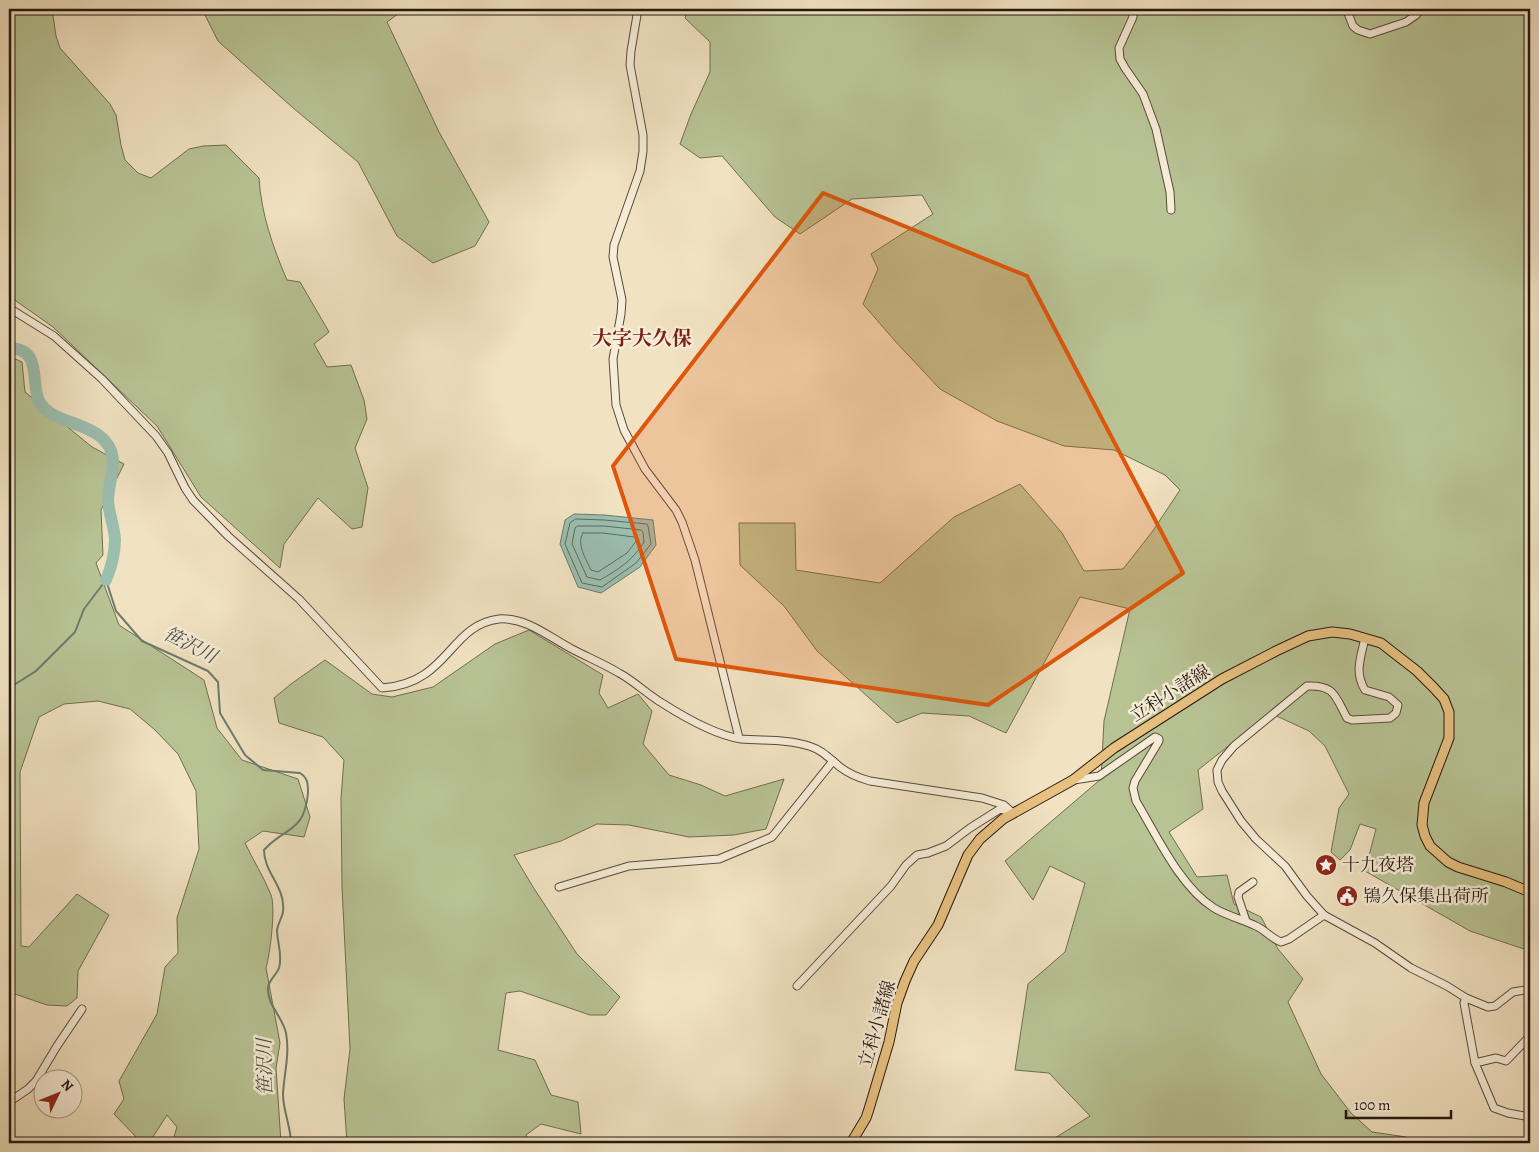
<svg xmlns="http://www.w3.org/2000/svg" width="1539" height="1152" font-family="Alegreya,'Noto Serif JP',serif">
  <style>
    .green { fill: #b8c394; stroke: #6e6e52 }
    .water { fill: #9bbeaf; stroke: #6b7c6f }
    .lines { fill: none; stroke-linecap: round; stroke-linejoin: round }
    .shore { stroke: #606b60; stroke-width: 1 }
    .stream { stroke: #6b7c6f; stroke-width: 2 }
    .river { stroke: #9bbeaf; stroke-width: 12 }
    .minor-casing { stroke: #574a3c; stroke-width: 9 }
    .major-casing { stroke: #241810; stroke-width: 11 }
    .minor { stroke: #f6ecd7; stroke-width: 7 }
    .major { stroke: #e8c180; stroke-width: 9 }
    .marked { fill: #de560c; fill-opacity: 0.2; stroke: #de560c; stroke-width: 4; stroke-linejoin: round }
    .labels { text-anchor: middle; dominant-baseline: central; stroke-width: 5; stroke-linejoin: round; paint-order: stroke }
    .street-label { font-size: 18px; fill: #241810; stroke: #f6ecd7 }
    .poi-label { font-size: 18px; fill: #241810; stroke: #f6ecd7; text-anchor: start }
    .water-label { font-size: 19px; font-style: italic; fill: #4e5248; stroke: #f6ecd7 }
    .quarter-label { font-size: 20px; font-weight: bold; fill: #7a1f14; stroke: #f6ecd7 }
  </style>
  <rect width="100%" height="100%" fill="#f1e2c1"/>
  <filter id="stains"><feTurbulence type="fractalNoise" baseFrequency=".004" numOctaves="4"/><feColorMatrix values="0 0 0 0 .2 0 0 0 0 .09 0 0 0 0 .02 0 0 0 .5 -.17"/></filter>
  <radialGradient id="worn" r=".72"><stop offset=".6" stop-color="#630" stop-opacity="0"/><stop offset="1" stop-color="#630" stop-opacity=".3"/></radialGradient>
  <g class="green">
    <path d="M9 9H52L56 36 60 48 110 104 116 115 121 145 125 160 138 173 151 178 189 149 203 146 226 145 259 178C261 213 273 248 287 280L300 282 329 332 314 344 327 367 351 365 364 400 367 419 355 448 368 488 362 527 352 529 318 498 284 544 280 568 201 497 157 426 53 327 9 296Z"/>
    <polygon points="202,9 405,9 387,22 439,132 489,222 475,246 433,263 397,236 358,162 292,107 218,41"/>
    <polygon points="688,9 1530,9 1530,951 1470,931 1365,871 1376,829 1360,824 1350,850 1340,860 1331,852 1339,808 1349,794 1325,746 1309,731 1270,713 1198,770 1203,809 1169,832 1197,877 1227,875 1234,904 1261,917 1278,949 1303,979 1288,1002 1321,1074 1351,1113 1372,1132 1406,1137 1411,1143 1047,1143 1090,1116 1049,1073 1015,1070 1028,984 1065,952 1085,883 1050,866 1033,900 1005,861 1101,779 1104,721 1130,609 1080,597 1006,733 969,716 922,713 897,723 817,651 784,606 740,565 739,523 795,523 796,570 880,583 954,517 1020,484 1062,533 1084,571 1123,569 1152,532 1180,490 1165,475 1114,450 1064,446 997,421 940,389 895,341 863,304 878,269 871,254 933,214 922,195 852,199 800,234 775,217 722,156 700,158 680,144 691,114 710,72 710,42 685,18"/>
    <path d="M9 356 22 362 25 392 92 447 124 464 101 510 103 555 96 563 119 625 204 680 217 728 242 760 298 779 310 817 304 837 263 831 245 843C253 860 264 877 271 895 276 908 270 954 266 968L280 1043 276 1068 281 1143H172L177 1127 167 1115 149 1143H142L114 1114 124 1099 119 1081 157 1014 165 967 178 953 177 918 199 849 196 791 178 754 155 730 130 709 98 701 64 704 39 717 20 772 21 946 29 947 77 894 109 915 78 971 77 998 67 1006 47 1005 9 992Z"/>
    <polygon points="529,630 603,675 599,693 608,708 638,694 652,711 643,744 669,775 701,785 725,796 784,779 766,829 734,835 689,837 629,825 597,824 561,841 514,855 533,887 577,954 620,997 606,1015 590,1015 520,991 506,993 498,1050 535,1060 551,1095 578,1102 581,1134 541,1124 526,1135 530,1143 347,1143 344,1099 350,1049 342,887 341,798 344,760 323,737 279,723 274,698 291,684 325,660 372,694 392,697 433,687 495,644"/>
  </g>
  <polygon class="water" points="574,514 604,515 653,520 656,545 640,567 601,593 578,587 560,544 565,520"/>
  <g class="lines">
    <g class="shore">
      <polygon points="576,519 604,520 647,524 648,526 651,544 636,563 602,587 582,583 565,544 570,523"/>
      <path d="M578 526H604L641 530 643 532 644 542C633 560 618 570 600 580L587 577 572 544 575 528Z"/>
      <path d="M583 533H603L634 537 637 540 627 553 598 572 591 570C586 559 576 544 583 533Z"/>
    </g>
    <g class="stream">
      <path d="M106 580 116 611 142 641 208 671 218 682 220 713 245 755 263 770 300 773C308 778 308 784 308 793 304 834 285 826 264 850 264 873 286 887 283 912 282 918 278 923 277 930 277 942 283 956 279 968 276 976 267 981 268 991 269 1007 283 1018 286 1033 290 1054 284 1074 283 1094 283 1111 291 1127 291 1143"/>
      <polyline points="9,688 36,671 75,632 84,609 106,580"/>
    </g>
    <path class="river" d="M9 348C43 349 30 381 39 401 49 421 84 422 101 437 123 456 108 478 108 501 109 514 114 526 115 539 115 553 111 568 106 580"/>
    <g class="minor-casing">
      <g id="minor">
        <polyline points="638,9 631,51 630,65 643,135 643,151 640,171 614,245 613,257 622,300 621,314 613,359 616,405 624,430 645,469 676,510 682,522 695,560 739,738"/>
        <polyline points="1133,9 1133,17 1119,48 1120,59 1125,68 1143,94 1156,129 1170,192 1171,210"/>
        <polyline points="1349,9 1348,13 1353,26 1358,30 1370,34 1406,22 1416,15 1420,9"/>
        <path d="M9 308 54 336 102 379 156 436 168 453 185 488 193 500 228 536 299 599 382 688C397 687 412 683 425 674 452 656 463 623 499 619 526 617 549 637 572 649 587 657 604 664 619 673 634 681 647 694 662 703 684 717 715 735 741 739 763 741 788 739 809 746 822 750 829 758 840 767 849 774 859 778 870 781L982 798 1004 805 1013 813"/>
        <path d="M1365 638C1361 657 1354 672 1365 690L1389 697 1398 705 1396 713 1390 718 1352 720 1347 718C1335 696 1335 685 1307 686L1234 746 1222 760 1217 770 1218 782 1222 791 1241 821 1256 839 1285 866 1307 896 1324 915 1375 943 1411 968 1447 986 1466 998 1464 1003 1475 1063 1494 1108 1508 1113 1530 1117"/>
        <path d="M1074 780 1099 776 1155 737 1159 739V741L1135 781 1133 788 1136 801C1156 834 1180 887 1214 908 1225 915 1244 920 1256 926 1265 930 1271 938 1281 942L1289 939 1324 915"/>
        <polyline points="559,887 629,866 719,859 772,837 833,761"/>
        <polyline points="1246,921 1238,897 1239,892 1253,882"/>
        <polyline points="797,986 891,886 906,865 917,855 928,853 946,846 970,828 1000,809 1011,812"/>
        <polyline points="1466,998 1488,1007 1495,1006 1513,992 1530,989"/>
        <polyline points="1475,1063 1496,1058 1506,1061 1530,1036"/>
        <polyline points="9,1102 28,1089 36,1081 57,1046 82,1009"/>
      </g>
    </g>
    <g class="major-casing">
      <polyline id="major" points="851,1143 866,1118 869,1109 889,1042 897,1003 905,981 914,961 938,925 968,855 980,839 1003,819 1073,780 1114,748 1222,679 1276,651 1308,636 1332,632 1350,634 1381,643 1417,671 1434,688 1444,699 1449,712 1449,738 1424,803 1422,825 1425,836 1430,846 1448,862 1458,867 1506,882 1530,892"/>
    </g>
    <use href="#minor" class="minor"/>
    <use href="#major" class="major"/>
  </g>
  <path class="marked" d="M823 193 1027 276 1183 573 988 705 676 659 613 466Z"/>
  <defs>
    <g id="sight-disc" transform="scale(1.125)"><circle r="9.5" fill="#8f2418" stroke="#f6ecd7"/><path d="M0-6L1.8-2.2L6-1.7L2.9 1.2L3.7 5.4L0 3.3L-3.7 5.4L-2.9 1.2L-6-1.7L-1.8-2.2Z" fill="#fff"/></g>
    <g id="civic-disc" transform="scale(1.125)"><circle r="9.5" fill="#8f2418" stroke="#f6ecd7"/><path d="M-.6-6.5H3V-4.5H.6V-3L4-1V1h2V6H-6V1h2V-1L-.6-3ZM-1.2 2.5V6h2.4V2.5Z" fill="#fff"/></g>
  </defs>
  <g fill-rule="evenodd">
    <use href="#sight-disc" x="1326" y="865"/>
    <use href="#civic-disc" x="1347" y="896"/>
  </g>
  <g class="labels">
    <g class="street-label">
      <text transform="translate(1170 693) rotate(-32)">立科小諸線</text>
      <text transform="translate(877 1024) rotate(-74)">立科小諸線</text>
    </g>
    <g class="poi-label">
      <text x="1342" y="865">十九夜塔</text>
      <text x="1363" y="896">鴇久保集出荷所</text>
    </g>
    <g class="water-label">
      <text transform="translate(190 645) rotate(27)">笹沢川</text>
      <text transform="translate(265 1067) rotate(-91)">笹沢川</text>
    </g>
    <g class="quarter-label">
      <text x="642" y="338">大字大久保</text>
    </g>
  </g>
  <rect width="1539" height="1152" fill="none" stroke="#f1e2c1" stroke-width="30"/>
  <rect x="10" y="10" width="1519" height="1132" fill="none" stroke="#241810" stroke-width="2.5"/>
  <rect x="15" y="15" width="1509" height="1122" fill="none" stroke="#241810"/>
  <g transform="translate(58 1094) rotate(47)"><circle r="24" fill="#f6ecd7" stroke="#a29787"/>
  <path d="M0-4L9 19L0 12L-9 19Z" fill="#8f2418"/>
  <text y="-8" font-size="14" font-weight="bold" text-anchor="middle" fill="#241810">N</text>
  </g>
  <path d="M1346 1110v8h105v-8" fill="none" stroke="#241810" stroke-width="2.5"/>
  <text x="1354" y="1110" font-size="15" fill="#241810" stroke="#f6ecd7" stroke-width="4" paint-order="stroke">100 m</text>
  <rect width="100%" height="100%" filter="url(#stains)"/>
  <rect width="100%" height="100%" fill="url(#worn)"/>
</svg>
